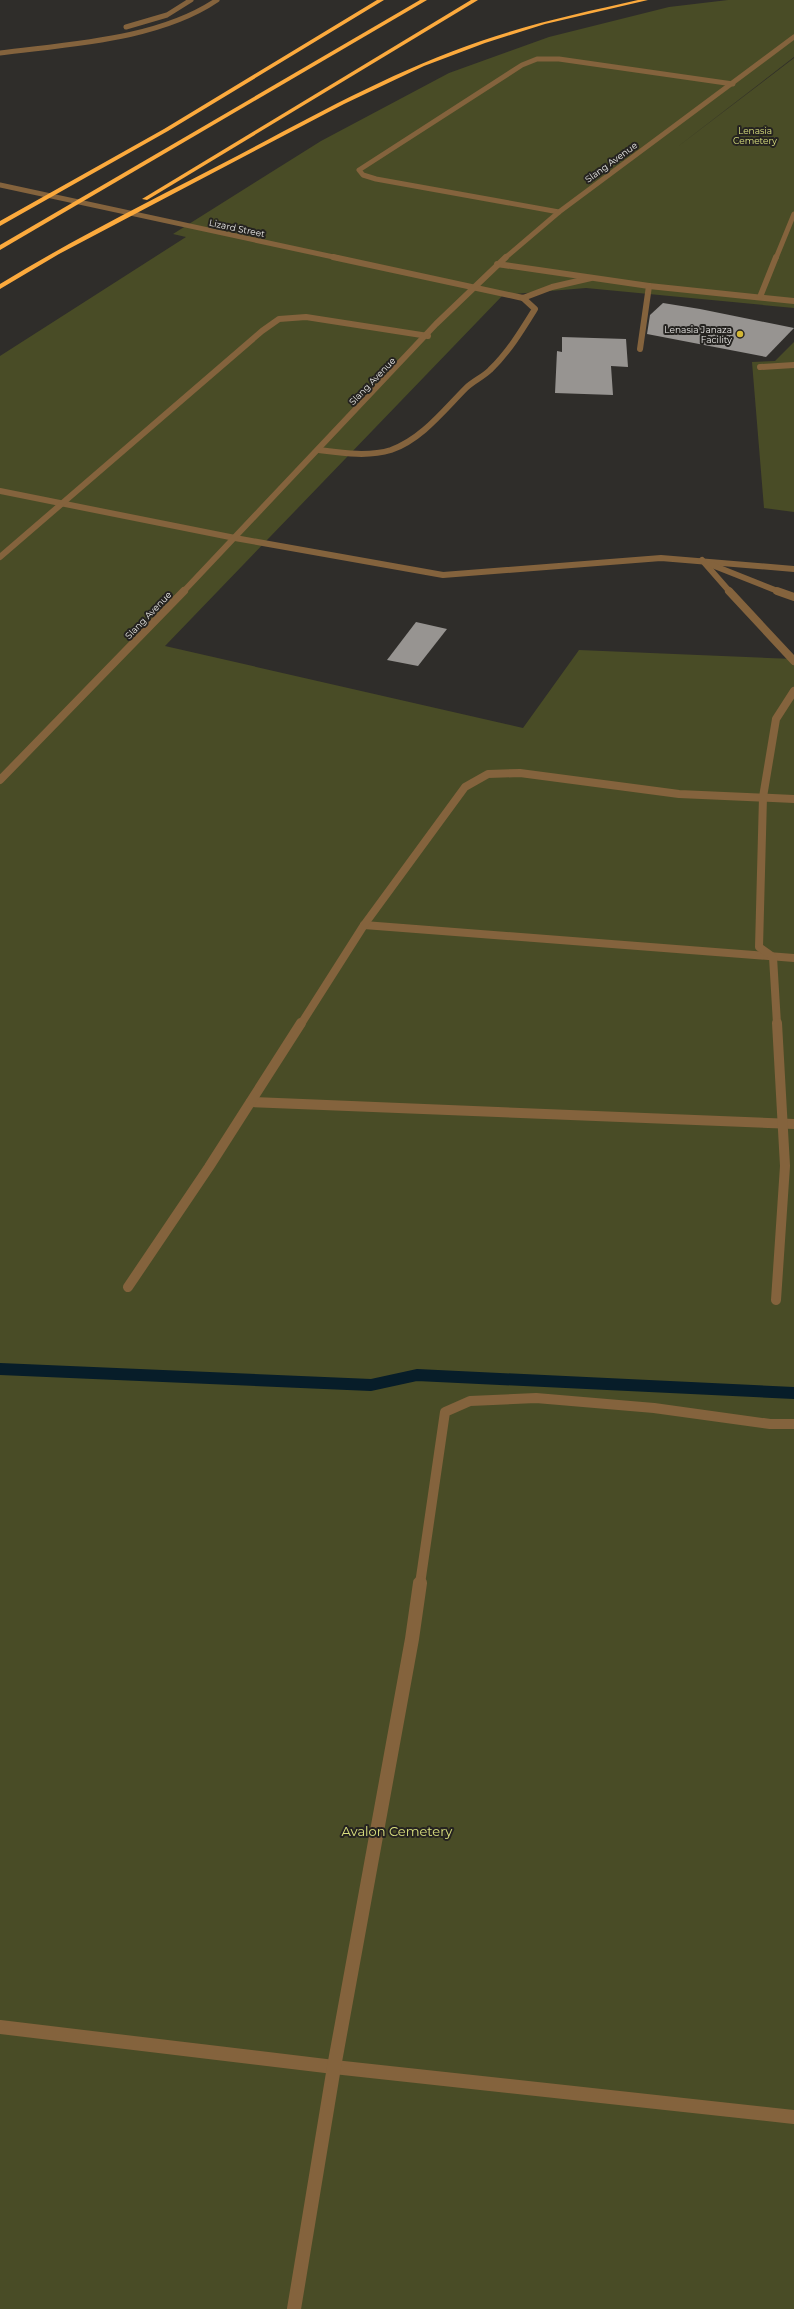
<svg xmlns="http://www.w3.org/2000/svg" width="794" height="2309" font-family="Montserrat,sans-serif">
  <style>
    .green { fill: #494c26 }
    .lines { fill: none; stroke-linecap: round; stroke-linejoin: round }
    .stream { stroke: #071d29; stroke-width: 12 }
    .building { fill: #979491 }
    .lane-far4 { stroke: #84633d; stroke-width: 5 }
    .lane-far3 { stroke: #84633d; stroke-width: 6 }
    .lane-far2 { stroke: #84633d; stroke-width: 8 }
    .lane-far1 { stroke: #84633d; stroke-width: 10 }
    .lane { stroke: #84633d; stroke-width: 14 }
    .highway { fill: #fcaa3d; fill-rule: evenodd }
    .poi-dot { fill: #d2b635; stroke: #252320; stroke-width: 1.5 }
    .labels { text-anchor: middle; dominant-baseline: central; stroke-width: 4; stroke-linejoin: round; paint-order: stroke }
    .far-park-label { font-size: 9px; fill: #dbe17f; stroke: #252320 }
    .far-street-label { font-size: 9px; fill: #e9e8e6; stroke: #252320 }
    .far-poi-label { font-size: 9px; fill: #e9e8e6; stroke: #252320; text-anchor: end }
    .near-park-label { font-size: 13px; fill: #dbe17f; stroke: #252320 }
  </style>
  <rect width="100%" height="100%" fill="#2f2d2a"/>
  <g class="green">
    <polygon points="728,0 794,0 794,57 676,148 794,58 794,308 586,288 503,295 165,646 523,728 579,650 794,659 794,2309 0,2309 0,356 186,237 173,234 321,141 449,73 549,37 669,7"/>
    <polygon points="794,342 794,512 764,508 752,362 775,361"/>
  </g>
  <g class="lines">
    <polyline class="stream" points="0,1369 371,1385 417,1375 794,1393"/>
  </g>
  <g class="building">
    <polygon points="663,303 700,309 794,328 766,357 647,334 650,315"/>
    <polygon points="562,337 626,339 628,367 611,366 613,395 555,393 557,351 562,352"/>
    <polygon points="416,622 447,629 418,666 387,660"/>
  </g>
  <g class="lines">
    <g class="lane-far4">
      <polyline points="126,27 167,15 191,0"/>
      <path d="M0 53C69 44 158 40 217 0"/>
      <polyline points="0,185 338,258"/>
      <polyline points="559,212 376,179 363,175 359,170 522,65 537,59 559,59 733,84"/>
      <polyline points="505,258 559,212 794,37"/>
      <polyline points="776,258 794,214"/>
    </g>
    <g class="lane-far3">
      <polyline points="333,257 523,298 552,287 591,278"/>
      <polyline points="497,264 649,286 794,301"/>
      <polyline points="760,297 776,257"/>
      <polyline points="640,349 649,286"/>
      <polyline points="760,367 794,365"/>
      <path d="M319 450C342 453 368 457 391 450 422 439 444 410 466 388 473 381 483 377 490 370 508 353 522 330 535 309L523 298"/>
      <polyline points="0,491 235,538 443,575 661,558 794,569"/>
      <polyline points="0,557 262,331 279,319 306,317 428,336"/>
      <polyline points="702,560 730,592"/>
      <polyline points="712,565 780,592"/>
      <polyline points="183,592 436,324 506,257"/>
    </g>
    <g class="lane-far2">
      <polyline points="729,591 794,661"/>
      <polyline points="777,591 794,597"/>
      <polyline points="0,780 184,591"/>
      <polyline points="364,925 794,958"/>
      <polyline points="301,1024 364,925 465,787 488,774 520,773 679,794 794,799"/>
      <polyline points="777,1024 773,957 759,947 763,797 776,719 794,691"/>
    </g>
    <g class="lane-far1">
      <polyline points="251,1102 794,1124"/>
      <polyline points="128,1287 209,1167 301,1023"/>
      <polyline points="776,1300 785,1166 777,1023"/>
      <polyline points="420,1584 445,1412 470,1401 536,1398 654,1408 770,1424 794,1424"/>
    </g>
    <g class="lane">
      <polyline points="0,2027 334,2067 794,2117"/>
      <polyline points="294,2309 334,2067 412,1639 420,1583"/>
    </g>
    <g class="highway">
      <polygon points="377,0 384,0 168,131 0,226 0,221 164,129"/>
      <polygon points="420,0 427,0 0,250 0,245"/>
      <polygon points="471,0 478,0 147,200 142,199"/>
      <path d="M638 0H648L545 24 485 43 424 66 344 104 59 254 0 289V284C77 237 158 197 239 155 318 113 396 70 481 41 533 23 585 12 638 0Z"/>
    </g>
  </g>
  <circle class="poi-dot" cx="740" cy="334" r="4"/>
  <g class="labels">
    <g class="far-park-label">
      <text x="755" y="130">Lenasia<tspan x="755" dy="10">Cemetery</tspan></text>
    </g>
    <g class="far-street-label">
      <text transform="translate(611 162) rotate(-36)">Slang Avenue</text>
      <text transform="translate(237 228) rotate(12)">Lizard Street</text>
      <text transform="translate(372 381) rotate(-46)">Slang Avenue</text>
      <text transform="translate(148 615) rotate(-46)">Slang Avenue</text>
    </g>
    <g class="far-poi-label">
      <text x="732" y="329">Lenasia Janaza<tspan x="732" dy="10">Facility</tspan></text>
    </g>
    <g class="near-park-label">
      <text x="397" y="1831">Avalon Cemetery</text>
    </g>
  </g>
</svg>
